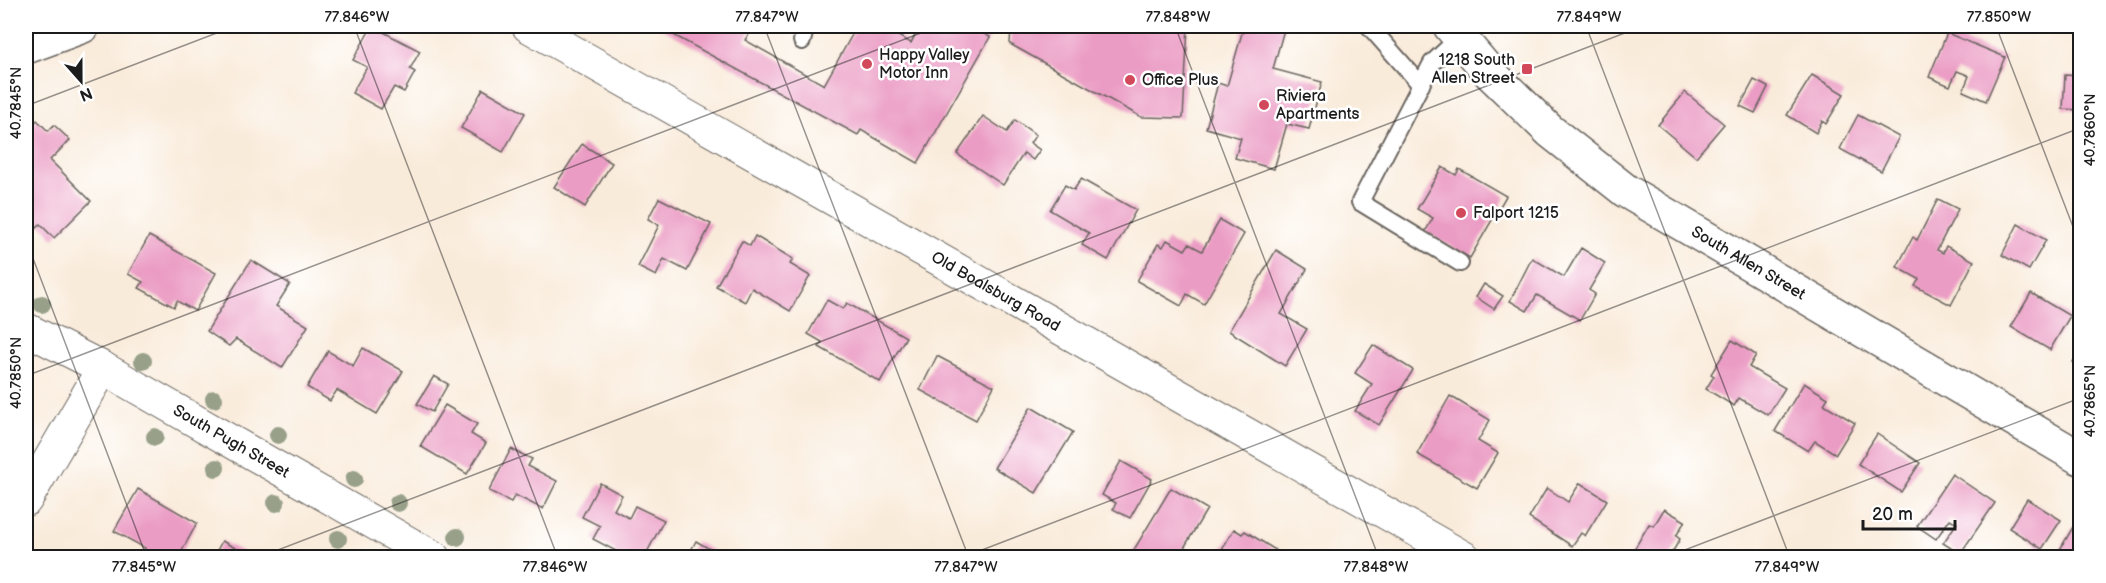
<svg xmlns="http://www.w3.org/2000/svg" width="2106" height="583" font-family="'Balsamiq Sans',sans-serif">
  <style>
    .building { fill: #eb9cc4 }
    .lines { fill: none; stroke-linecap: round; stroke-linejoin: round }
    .service-casing { stroke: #69645e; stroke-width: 20 }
    .minor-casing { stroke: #69645e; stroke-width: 34 }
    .tertiary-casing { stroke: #69645e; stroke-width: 36 }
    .primary-casing { stroke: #69645e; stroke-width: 36 }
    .service { stroke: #fff; stroke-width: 16 }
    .minor { stroke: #fff; stroke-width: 32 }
    .tertiary { stroke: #fff; stroke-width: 33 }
    .primary { stroke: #fff; stroke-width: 33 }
    .tree { fill: #98a089 }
    .ticks { fill: none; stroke: #1c1c1c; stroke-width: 1.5; stroke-opacity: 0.45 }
    .poi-dot { fill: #d1495b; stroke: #fff; stroke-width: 2 }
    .labels { text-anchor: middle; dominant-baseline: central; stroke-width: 5; stroke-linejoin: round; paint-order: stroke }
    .poi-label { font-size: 16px; fill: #1c1c1c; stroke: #fff; text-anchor: start }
    .street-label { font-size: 16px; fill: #1c1c1c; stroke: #fff }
    .neatline { fill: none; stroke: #1c1c1c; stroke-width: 2 }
    .ticks-label { font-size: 15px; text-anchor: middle; fill: #1c1c1c }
  </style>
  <rect width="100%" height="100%" fill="#fff"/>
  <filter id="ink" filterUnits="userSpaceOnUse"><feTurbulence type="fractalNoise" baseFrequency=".0167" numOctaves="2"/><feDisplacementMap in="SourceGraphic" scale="12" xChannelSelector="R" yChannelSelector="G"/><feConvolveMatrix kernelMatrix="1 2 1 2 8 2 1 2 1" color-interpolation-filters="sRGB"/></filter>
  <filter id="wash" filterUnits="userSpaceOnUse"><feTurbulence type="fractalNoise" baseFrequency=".008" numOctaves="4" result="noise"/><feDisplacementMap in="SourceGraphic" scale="24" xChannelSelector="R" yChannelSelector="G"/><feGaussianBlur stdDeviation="1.35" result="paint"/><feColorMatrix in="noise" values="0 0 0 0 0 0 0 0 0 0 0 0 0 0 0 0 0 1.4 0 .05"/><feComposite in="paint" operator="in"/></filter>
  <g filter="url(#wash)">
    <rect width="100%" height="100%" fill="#f9ebda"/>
    <g id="blocks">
      <g class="building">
        <polygon points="372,26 420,51 410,69 415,72 404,92 394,87 381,109 352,93 367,67 353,60"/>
        <polygon points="657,26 738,26 750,32 745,40 824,85 857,26 880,26 911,43 920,26 969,26 990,37 918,163 861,130 858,135"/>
        <polygon points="1011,26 1188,26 1183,118 1141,117 1010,44"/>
        <polygon points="1244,26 1285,26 1273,69 1322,82 1309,129 1287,124 1274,169 1235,158 1241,138 1206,128 1218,83 1227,86"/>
        <polygon points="1947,33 2005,57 1986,101 1963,91 1969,76 1965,74 1957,71 1950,86 1929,77"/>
        <polygon points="1812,75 1844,94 1826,124 1822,121 1816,133 1787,115"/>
        <polygon points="2065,75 2080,76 2080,110 2063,109"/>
        <polygon points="1754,80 1768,87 1755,113 1740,106"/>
        <polygon points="483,89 525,113 503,152 461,128"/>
        <polygon points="1685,92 1724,124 1696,157 1658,125"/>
        <polygon points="1858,115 1899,137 1881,171 1840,149"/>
        <polygon points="983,116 1007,132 1015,120 1036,135 1030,143 1040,150 1033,160 1024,153 1003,185 957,154"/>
        <polygon points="37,120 48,131 54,125 70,140 50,160 91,201 54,238 40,224 34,230 26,222 26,133"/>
        <polygon points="582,144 612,163 585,207 554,187"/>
        <polygon points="1442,167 1456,175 1459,169 1506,196 1470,258 1425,232 1433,218 1417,209"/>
        <polygon points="1081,179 1136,210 1108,260 1082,245 1089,233 1050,210 1065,185 1074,190"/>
        <polygon points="659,198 711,224 687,271 664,259 656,276 638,267 659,225 648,219"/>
        <polygon points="1938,199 1958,209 1937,250 1943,253 1946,246 1974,261 1951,305 1915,286 1919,279 1897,267 1913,237 1917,240"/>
        <polygon points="1220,220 1244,234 1204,304 1187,294 1181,306 1137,281 1158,244 1163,247 1167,240 1185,250 1189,244 1202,251"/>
        <polygon points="2018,224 2046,240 2029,270 2002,255"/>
        <polygon points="149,236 216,273 195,311 177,301 174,307 139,288 143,282 128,274"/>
        <polygon points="755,236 793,259 790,264 810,276 790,311 752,288 745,302 716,286 742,241 750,246"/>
        <polygon points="1581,248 1605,263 1589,290 1595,294 1580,320 1537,295 1527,311 1510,301 1532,258 1564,277"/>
        <polygon points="1276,250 1307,269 1281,314 1307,329 1285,366 1229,331"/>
        <polygon points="251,260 290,284 276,306 308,326 282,368 236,339 229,346 207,331"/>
        <polygon points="1484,284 1503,296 1494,309 1476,297"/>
        <polygon points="2031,293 2070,316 2050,350 2011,327"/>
        <polygon points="827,300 843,309 847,303 906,337 880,382 819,347 822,342 808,334"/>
        <polygon points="1732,340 1756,355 1749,367 1785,388 1768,415 1739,398 1734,406 1706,389 1714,376 1711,374"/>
        <polygon points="1373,345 1413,370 1379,425 1355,411 1372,384 1355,373"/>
        <polygon points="363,348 403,371 377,414 337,390 330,401 307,387 328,351 353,366"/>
        <polygon points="2080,350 2080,367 2073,362"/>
        <polygon points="937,356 994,386 976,420 920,390"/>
        <polygon points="434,376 448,384 432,412 417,404"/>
        <polygon points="1804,383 1828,398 1824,404 1855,423 1836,454 1815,441 1808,451 1775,431"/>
        <polygon points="1450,396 1490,420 1478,441 1498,453 1477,488 1417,454"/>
        <polygon points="445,405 477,424 471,434 486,443 467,474 420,446"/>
        <polygon points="1031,407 1073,432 1036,493 994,468"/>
        <polygon points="1877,434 1920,463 1901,492 1858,464"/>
        <polygon points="511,449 532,459 528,466 557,481 543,509 515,495 511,502 489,491"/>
        <polygon points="1121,461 1152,479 1130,518 1113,509 1116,503 1102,495"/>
        <polygon points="1952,474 1995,503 1960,554 1943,543 1957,523 1950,519 1936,539 1917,526"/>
        <polygon points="600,483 622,495 614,510 629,518 635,506 664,520 644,558 612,558 616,551 593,539 600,526 582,517"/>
        <polygon points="1580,483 1607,500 1585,536 1581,533 1572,546 1529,518 1547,488 1568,502"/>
        <polygon points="1171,488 1207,509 1178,558 1129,558"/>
        <polygon points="138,489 197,523 178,558 141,558 145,548 114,531"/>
        <polygon points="2027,499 2061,520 2042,549 2009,528"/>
        <polygon points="1664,509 1685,521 1676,536 1680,539 1669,558 1629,558 1649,524 1654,526"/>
        <polygon points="2073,527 2080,531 2080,558 2055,558"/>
        <polygon points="1234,529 1242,534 1245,531 1277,551 1273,558 1227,558 1230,554 1222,549"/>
        <polygon points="222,541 254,558 213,558"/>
        <polygon points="696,541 725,558 687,558"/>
      </g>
    </g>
  </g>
  <g filter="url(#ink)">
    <use href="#blocks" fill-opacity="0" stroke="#69645e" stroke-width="1.5"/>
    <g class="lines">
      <g class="service-casing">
        <g id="service">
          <polyline points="1369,26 1421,85"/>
          <polyline points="802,41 806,26"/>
          <polyline points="1460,263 1360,202 1432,63 1460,37"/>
        </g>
      </g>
      <g class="minor-casing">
        <g id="minor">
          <path id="s1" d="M528 26 1465 558"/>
          <path id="s2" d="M26 329 103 368 435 558"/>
          <polyline points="26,500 103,368"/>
        </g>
      </g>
      <g class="tertiary-casing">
        <g id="tertiary">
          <path id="s3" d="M1450 26 1490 73 1550 131 1626 191 2080 458"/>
        </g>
      </g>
      <g class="primary-casing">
        <polyline id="primary" points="26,47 83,26"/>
      </g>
      <use href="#service" class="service"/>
      <use href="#minor" class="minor"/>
      <use href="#tertiary" class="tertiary"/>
      <use href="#primary" class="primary"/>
    </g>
    <g class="tree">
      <circle cx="42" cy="304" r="9"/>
      <circle cx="143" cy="361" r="9"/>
      <circle cx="214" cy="399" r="9"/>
      <circle cx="278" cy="435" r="9"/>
      <circle cx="155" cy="437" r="9"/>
      <circle cx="216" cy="468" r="9"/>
      <circle cx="354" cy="479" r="9"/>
      <circle cx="276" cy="503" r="9"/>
      <circle cx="398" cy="503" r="9"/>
      <circle cx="457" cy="537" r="9"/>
      <circle cx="338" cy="539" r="9"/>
    </g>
  </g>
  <path class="ticks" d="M354 26 558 558M764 26 969 558M1175 26 1379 558M1586 26 1790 558M1996 26 2080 245M26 106 235 26M26 240 147 558M26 376 939 26M257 558 1643 26M961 558 2080 128M1664 558 2080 398"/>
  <g class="poi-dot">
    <circle cx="867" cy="64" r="6"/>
    <rect x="1521" y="63" width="12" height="12" rx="3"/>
    <circle cx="1130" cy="80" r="6"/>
    <circle cx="1264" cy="105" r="6"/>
    <circle cx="1461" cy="213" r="6"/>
  </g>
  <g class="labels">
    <g class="poi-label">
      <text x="879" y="55">Happy Valley<tspan x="879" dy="18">Motor Inn</tspan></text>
      <text x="1515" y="60" text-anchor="end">1218 South<tspan x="1515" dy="18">Allen Street</tspan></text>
      <text x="1142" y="80">Office Plus</text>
      <text x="1276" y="96">Riviera<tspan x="1276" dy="18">Apartments</tspan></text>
      <text x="1473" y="213">Falport 1215</text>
    </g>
    <g class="street-label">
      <text stroke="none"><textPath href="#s3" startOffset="384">South Allen Street</textPath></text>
      <text stroke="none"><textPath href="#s1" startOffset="538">Old Boalsburg Road</textPath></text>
      <text stroke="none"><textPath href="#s2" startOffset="234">South Pugh Street</textPath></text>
    </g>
  </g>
  <rect width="2106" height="583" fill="none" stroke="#fff" stroke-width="66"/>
  <g transform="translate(81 81) rotate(159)" stroke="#ffffff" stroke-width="4.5" paint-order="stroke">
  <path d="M0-4.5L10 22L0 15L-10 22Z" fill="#1c1c1c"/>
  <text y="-9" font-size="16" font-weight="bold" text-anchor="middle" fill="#1c1c1c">N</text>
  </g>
  <path d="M1863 520v9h92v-9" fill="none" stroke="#1c1c1c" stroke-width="3"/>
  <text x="1872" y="520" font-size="18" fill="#1c1c1c" stroke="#ffffff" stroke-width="4.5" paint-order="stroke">20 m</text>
  <rect x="33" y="33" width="2040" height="517" class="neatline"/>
  <g class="ticks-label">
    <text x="357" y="22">77.846°W</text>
    <text x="767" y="22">77.847°W</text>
    <text x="1178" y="22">77.848°W</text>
    <text x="1589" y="22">77.849°W</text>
    <text x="1999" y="22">77.850°W</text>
    <text transform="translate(16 103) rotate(-90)" y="5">40.7845°N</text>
    <text transform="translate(2090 130) rotate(-90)" y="5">40.7860°N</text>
    <text transform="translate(16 373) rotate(-90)" y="5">40.7850°N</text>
    <text transform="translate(2090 401) rotate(-90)" y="5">40.7865°N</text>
    <text x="144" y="572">77.845°W</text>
    <text x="555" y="572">77.846°W</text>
    <text x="966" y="572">77.847°W</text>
    <text x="1376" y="572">77.848°W</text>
    <text x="1787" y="572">77.849°W</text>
  </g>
</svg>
